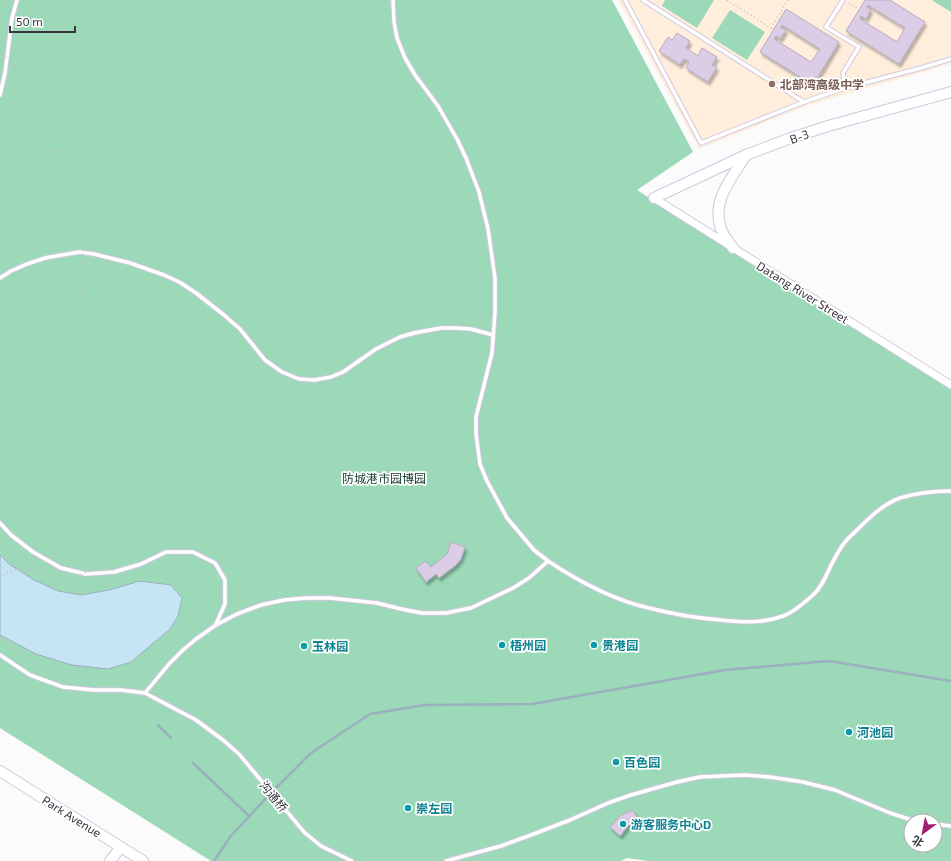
<svg xmlns="http://www.w3.org/2000/svg" width="951" height="861" font-family="'Exo 2','Noto Sans SC',sans-serif">
  <style>
    .education { fill: #ffeedc }
    .green { fill: #9bd9b8; fill-rule: evenodd }
    .water { fill: #c5e5f5; stroke: #9bb0be }
    .lines { fill: none; stroke-linecap: round; stroke-linejoin: round }
    .stream { stroke: #9bb0be; stroke-width: 2.5 }
    .building { fill: #dbcde5; stroke: #b8aac1; fill-rule: evenodd; filter: url(#shadow) }
    .lane-casing { stroke: #d1c7df; stroke-width: 5.5 }
    .street-casing { stroke: #d1c7df; stroke-width: 9 }
    .secondary-casing { stroke: #d1c7df; stroke-width: 12 }
    .path { stroke: #c0bfc2; stroke-width: 1.5; stroke-dasharray: 1 3; stroke-linecap: butt }
    .lane { stroke: #fff; stroke-width: 3.5 }
    .street { stroke: #fff; stroke-width: 7 }
    .secondary { stroke: #fff; stroke-width: 10 }
    .path-bridge { stroke: #c0bfc2; stroke-width: 1.5; stroke-dasharray: 1 3; stroke-linecap: butt }
    .education-dot { fill: #8d6e63; stroke: #fff; stroke-width: 1.5 }
    .culture-dot { fill: #0f9aa8; stroke: #fff; stroke-width: 1.5 }
    .labels { text-anchor: middle; dominant-baseline: central; stroke-width: 3.5; stroke-linejoin: round; paint-order: stroke }
    .education-label { font-size: 12px; font-weight: bold; fill: #785e54; stroke: #fff; text-anchor: start }
    .street-label { font-size: 12px; fill: #39353f; stroke: #fff }
    .park-label { font-size: 12px; fill: #163b29; stroke: #fff }
    .culture-label { font-size: 12px; font-weight: bold; fill: #0d838f; stroke: #fff; text-anchor: start }
  </style>
  <defs>
    <filter id="shadow"><feDropShadow dx="2" dy="3.5" stdDeviation="1" flood-color="#0004"/></filter>
  </defs>
  <rect width="100%" height="100%" fill="#fbfbfb"/>
  <polygon class="education" points="618,0 951,0 951,64 809,105 699,149"/>
  <g class="green">
    <path d="M0 0H612L693 152 637 190 951 389V861H648L627 858 621 861H211L0 728ZM911 821H935V845H911Z"/>
    <polygon points="665,0 714,0 697,28 662,6"/>
    <polygon points="933,0 951,0 951,12 933,1"/>
    <polygon points="730,10 765,32 747,60 712,38"/>
  </g>
  <polygon class="water" points="0,555 9,564 34,580 58,591 82,595 109,590 140,581 171,585 182,598 178,616 170,629 131,662 108,669 72,665 36,654 2,636 0,634"/>
  <g class="lines">
    <g class="stream">
      <polyline points="158,725 171,738"/>
      <polyline points="193,763 249,816"/>
      <polyline points="214,861 230,837 269,795 311,753 370,714 425,705 532,704 725,670 829,661 951,681"/>
    </g>
  </g>
  <g class="building">
    <path d="M865 0H890L925 22 899 64 846 31ZM868 5 905 28 897 42 860 19 861 16 866 19 871 10 867 7Z"/>
    <path d="M786 9 839 42 813 85 760 52ZM782 25 820 49 811 62 774 39 776 36 780 39 786 30 781 28Z"/>
    <polygon points="677,33 690,41 686,48 698,56 702,48 717,57 712,65 717,67 708,82 686,68 689,62 684,59 680,65 659,51 668,37 672,40"/>
    <polygon points="451,542 465,547 461,559 456,565 439,578 436,574 426,582 416,568 425,561 431,567 447,554"/>
    <polygon points="633,810 639,821 628,826 620,836 610,827 621,815"/>
  </g>
  <g class="lines">
    <g class="lane-casing">
      <g id="lane">
        <polyline points="625,0 701,143 804,102 845,88 921,68 951,59"/>
        <polyline points="643,0 804,102"/>
        <polyline points="843,0 826,27 859,47 843,73 845,88"/>
        <polyline points="0,95 5,73 12,18 17,0"/>
        <polyline points="0,278 11,271 27,264 45,258 79,252 94,254 130,263 164,275 181,283 196,293 224,315 240,329 265,360 282,372 299,379 314,380 331,377 343,372 376,349 400,337 414,333 441,328 456,328 471,329 493,335"/>
        <polyline points="0,523 11,535 33,552 61,568 86,574 114,572 141,564 166,552 193,552 215,563 225,580 225,604 216,624"/>
        <path d="M548 561C578 581 613 600 649 608 672 614 696 618 721 620 743 622 762 624 783 616 794 612 804 603 813 595 825 584 828 569 836 556 839 551 842 545 846 541 849 537 853 534 857 530 869 518 883 504 900 498 917 493 934 491 951 491"/>
        <polyline points="0,655 30,675 63,687 94,690 121,690 145,693 169,664 183,650 196,639 216,625 237,614 261,605 284,600 306,598 330,598 377,603 401,609 422,613 446,613 471,608 513,588 529,578 548,561 534,550 507,518 487,481 480,464 476,434 476,417 492,353 495,312 495,278 488,229 479,192 466,158 457,139 438,106 415,75 405,58 397,38 394,22 393,0"/>
        <polyline points="145,693 196,720 223,740 239,754 304,832 321,846 352,861"/>
        <polyline points="935,824 951,826"/>
        <polyline points="446,861 501,846 531,835 570,820 608,803 631,795 677,782 700,777 744,775 770,777 803,782 835,790 890,813 915,821"/>
      </g>
    </g>
    <g class="street-casing">
      <polyline id="street" points="654,198 951,385"/>
    </g>
    <g class="secondary-casing">
      <g id="secondary">
        <polyline points="654,198 746,155 788,139 828,126 951,92"/>
        <path d="M733 248C729 242 723 235 721 229 711 200 732 178 746 155"/>
        <polyline points="0,771 143,861"/>
        <polyline points="110,861 121,847"/>
      </g>
    </g>
    <g class="path">
      <path d="M38 0C33 12 29 19 36 30L41 32C50 27 57 16 65 29L63 35 56 41 50 55 45 60 42 70 33 88 22 118 17 138 16 158 18 168 25 173 37 171 54 164 65 165 77 173 82 192 85 223"/>
      <polyline points="727,0 771,28 788,0"/>
      <polyline points="849,3 858,9"/>
      <polyline points="20,83 20,96 17,110 22,118"/>
      <path d="M25 173 30 152 36 143 58 151 73 143C70 127 70 123 81 110L110 130 119 112 136 82V54L122 19 125 0"/>
      <polyline points="47,462 53,475 61,485 66,495 66,507 60,512 37,497 26,485 16,472 14,409 20,382 36,351 43,329 49,306 59,290 69,290 80,295 85,309 86,338 93,369 92,424 117,480"/>
      <polyline points="0,638 7,645 42,667"/>
    </g>
    <use href="#lane" class="lane"/>
    <use href="#street" class="street"/>
    <use href="#secondary" class="secondary"/>
    <g class="path-bridge">
      <path d="M0 52C13 62 16 67 20 83"/>
      <polyline points="80,295 85,223"/>
      <path d="M0 577C29 558 39 577 67 577 100 577 117 539 119 511 120 501 118 490 117 480"/>
    </g>
  </g>
  <circle class="education-dot" cx="772" cy="84" r="4"/>
  <g class="culture-dot">
    <circle cx="502" cy="645" r="4"/>
    <circle cx="594" cy="645" r="4"/>
    <circle cx="304" cy="646" r="4"/>
    <circle cx="849" cy="732" r="4"/>
    <circle cx="616" cy="762" r="4"/>
    <circle cx="408" cy="808" r="4"/>
    <circle cx="623" cy="824" r="4"/>
  </g>
  <g class="labels">
    <g class="education-label">
      <text x="780" y="84">北部湾高级中学</text>
    </g>
    <g class="street-label">
      <text transform="translate(799 136) rotate(-19)">B-3</text>
      <text transform="translate(803 292) rotate(32)">Datang River Street</text>
      <text transform="translate(274 796) rotate(51)">沟通桥</text>
      <text transform="translate(72 816) rotate(32)">Park Avenue</text>
    </g>
    <g class="park-label">
      <text x="384" y="478">防城港市园博园</text>
    </g>
    <g class="culture-label">
      <text x="510" y="645">梧州园</text>
      <text x="602" y="645">贵港园</text>
      <text x="312" y="646">玉林园</text>
      <text x="857" y="732">河池园</text>
      <text x="624" y="762">百色园</text>
      <text x="416" y="808">崇左园</text>
      <text x="631" y="824">游客服务中心D</text>
    </g>
  </g>
  <g transform="translate(923 833) rotate(212)"><circle r="19" fill="#ffffff" stroke="#b0aeb2"/>
  <path d="M0-3L7 15L0 10L-7 15Z" fill="#a01f72"/>
  <text y="-6" font-size="11" font-weight="bold" text-anchor="middle" fill="#39353f">北</text>
  </g>
  <path d="M10 26v6h65v-6" fill="none" stroke="#39353f" stroke-width="2"/>
  <text x="16" y="26" font-size="12" fill="#39353f" stroke="#ffffff" stroke-width="3" paint-order="stroke">50 m</text>
</svg>
